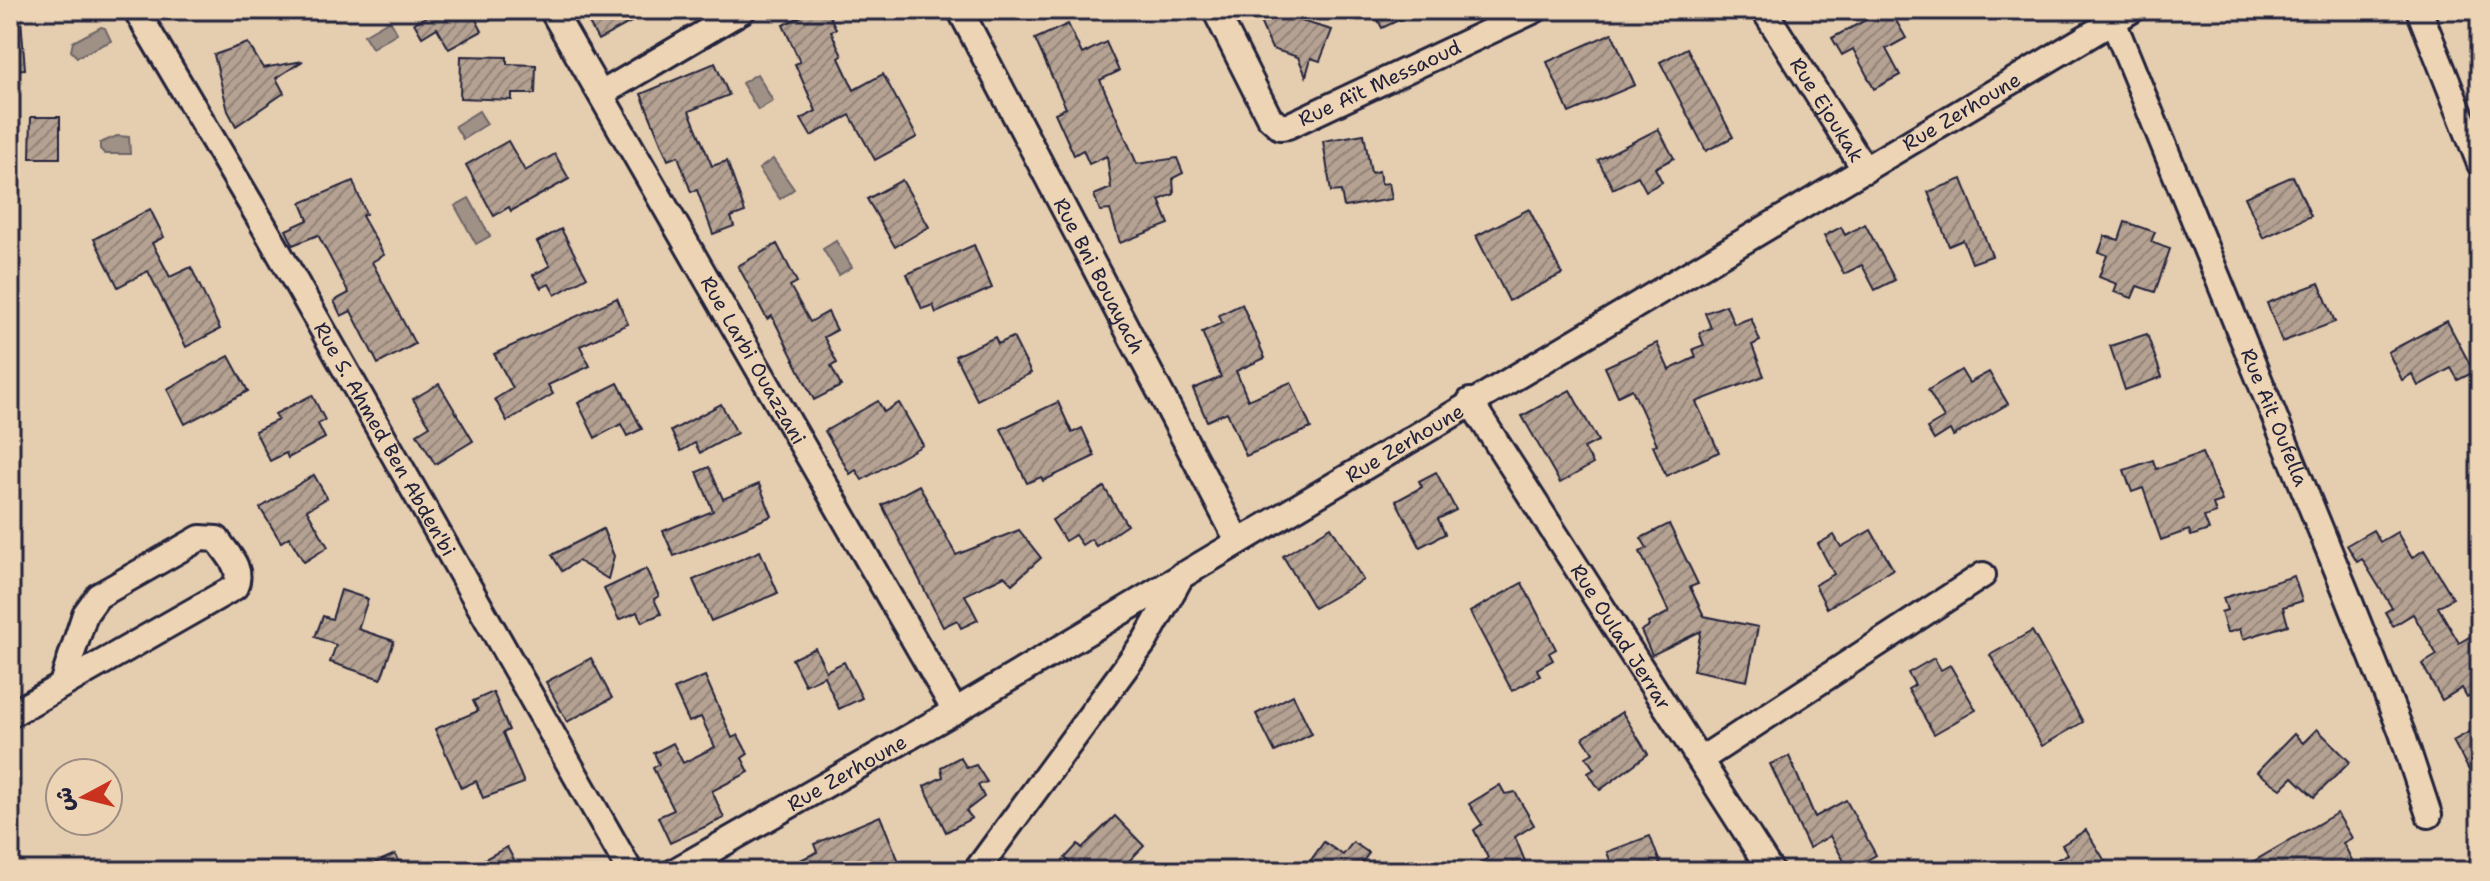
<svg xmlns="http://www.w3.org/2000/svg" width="2490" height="881" font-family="'Shantell Sans','Playpen Sans Arabic',sans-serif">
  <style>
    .water { fill: #9f9186; stroke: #6d6568; stroke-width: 2 }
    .building { fill: url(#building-hatch); stroke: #22223b; stroke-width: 2 }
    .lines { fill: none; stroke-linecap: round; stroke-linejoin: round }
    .minor-casing { stroke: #22223b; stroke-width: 30 }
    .minor { stroke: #edd4b5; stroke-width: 24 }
    .labels { text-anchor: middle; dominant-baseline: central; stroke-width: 8; stroke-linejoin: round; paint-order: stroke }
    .street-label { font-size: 20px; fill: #22223b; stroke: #edd4b5 }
  </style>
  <defs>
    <pattern id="building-hatch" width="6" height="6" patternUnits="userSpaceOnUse" patternTransform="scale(2)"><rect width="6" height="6" fill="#b5a293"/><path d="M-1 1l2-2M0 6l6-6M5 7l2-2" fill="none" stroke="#938479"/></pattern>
  </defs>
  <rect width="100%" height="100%" fill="#e5cdb0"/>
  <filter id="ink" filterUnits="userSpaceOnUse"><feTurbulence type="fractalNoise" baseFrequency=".0125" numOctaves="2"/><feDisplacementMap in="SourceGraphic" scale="16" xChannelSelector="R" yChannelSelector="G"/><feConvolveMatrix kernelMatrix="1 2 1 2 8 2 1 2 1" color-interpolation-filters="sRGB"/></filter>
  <g filter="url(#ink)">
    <g class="water">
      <polygon points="390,20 397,33 372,48 364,35"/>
      <polygon points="101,27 105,28 111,41 77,57 71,51 73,42"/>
      <polygon points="757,74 773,101 758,110 742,83"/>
      <polygon points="479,111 487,124 463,139 455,126"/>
      <polygon points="117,136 129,137 130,154 105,154 100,149 100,143"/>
      <polygon points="773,159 794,189 780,199 759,169"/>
      <polygon points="469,198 490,236 476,244 455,206"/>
      <polygon points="836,241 852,267 839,275 823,249"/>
    </g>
    <g class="building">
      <polygon points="427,10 471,10 482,31 449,49 437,28 422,37 414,23 430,15"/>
      <polygon points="582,10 653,10 598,40"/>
      <polygon points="815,10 827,10 836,29 831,31 842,56 839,58 854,90 883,74 917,137 875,160 850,115 811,136 801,119 816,111 795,64 800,62 783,25"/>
      <polygon points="1255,10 1291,10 1294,19 1332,30 1320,61 1311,58 1306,76 1298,57 1272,49"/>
      <polygon points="1373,10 1420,10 1382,28"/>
      <polygon points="1884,10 1890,10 1906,38 1886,49 1900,75 1874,89 1853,49 1842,55 1832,38"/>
      <polygon points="21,19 25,69 10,70 10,20"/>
      <polygon points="1068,24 1082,54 1106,42 1119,71 1100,80 1137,164 1177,158 1183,173 1173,178 1174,194 1159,200 1169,224 1120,243 1110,210 1100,211 1094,195 1111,188 1107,156 1089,164 1083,150 1074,155 1055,113 1066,108 1035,39"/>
      <polygon points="1612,33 1635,85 1569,113 1547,62"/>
      <polygon points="248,43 263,68 303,61 276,78 284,93 236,126 228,111 214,55"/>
      <polygon points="1687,48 1733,137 1706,151 1660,62"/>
      <polygon points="461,56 507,57 507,64 536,65 535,94 512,94 512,100 460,98"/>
      <polygon points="715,63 729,95 689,111 712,166 727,161 745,212 731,217 734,226 713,234 697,190 691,192 678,156 668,160 641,94"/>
      <polygon points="31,117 60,117 60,158 30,158"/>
      <polygon points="1658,129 1674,158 1655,168 1662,182 1646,191 1638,176 1613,189 1598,160"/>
      <polygon points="1364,134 1371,173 1379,171 1381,184 1389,183 1392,199 1344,207 1341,191 1331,192 1323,141"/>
      <polygon points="508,141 525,171 555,154 569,179 511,211 509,207 494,216 466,165"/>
      <polygon points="2293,176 2311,216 2263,238 2245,197"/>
      <polygon points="1962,179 1992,256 1972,263 1963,240 1949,246 1928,192"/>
      <polygon points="902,180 929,227 895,247 867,199"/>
      <polygon points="353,181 366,214 362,216 384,255 372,262 415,344 378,364 351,311 341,316 334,301 349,293 318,235 293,245 286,230 308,220 301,203"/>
      <polygon points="150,209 164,237 152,243 170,277 191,267 220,329 186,347 148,271 118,287 94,239"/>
      <polygon points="1529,209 1562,274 1509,301 1476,236"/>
      <polygon points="2125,222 2155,232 2151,242 2170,249 2155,292 2137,286 2132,298 2114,292 2117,284 2099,277 2107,255 2099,252 2105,236 2119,240"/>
      <polygon points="1865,224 1895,280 1875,290 1862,265 1844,274 1824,236 1841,227 1845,235"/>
      <polygon points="561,229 587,277 555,295 549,284 541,288 533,275 550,266 537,242"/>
      <polygon points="777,244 797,282 790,286 810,322 828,312 837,330 824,337 837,363 831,366 841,386 814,400 772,316 767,319 738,266"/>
      <polygon points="974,245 992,288 936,313 933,305 922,309 907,274"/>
      <polygon points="2319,283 2335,322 2282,342 2267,303"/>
      <polygon points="617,298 628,324 580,346 590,366 548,385 553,394 507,421 495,399 513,388 494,354"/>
      <polygon points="1242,304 1265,358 1236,371 1248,400 1291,382 1311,428 1246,456 1227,412 1207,421 1193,389 1221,377 1202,332 1222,323 1219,315"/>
      <polygon points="1726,305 1734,324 1751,318 1760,341 1752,345 1764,376 1696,402 1719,452 1666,476 1653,446 1657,444 1632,389 1618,396 1605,367 1657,343 1669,370 1696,357 1693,349 1704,345 1699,333 1711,328 1705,313"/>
      <polygon points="2447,321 2474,372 2458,380 2451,368 2418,386 2412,374 2402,380 2388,352"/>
      <polygon points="2147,334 2162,377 2125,390 2110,346"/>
      <polygon points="995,337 998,344 1013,337 1031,373 977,400 955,356"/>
      <polygon points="229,356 248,391 185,424 167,389"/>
      <polygon points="1961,370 1969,383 1989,372 2008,404 1953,436 1950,430 1934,440 1927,428 1944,418 1928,390"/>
      <polygon points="618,383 642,429 627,436 621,424 595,438 578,403"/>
      <polygon points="439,384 473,441 435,464 417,434 430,426 413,399"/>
      <polygon points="1570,390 1598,441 1584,448 1593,464 1560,483 1522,416"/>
      <polygon points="312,395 325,420 318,424 325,438 288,458 286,453 270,461 255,431 278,420 275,414"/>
      <polygon points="878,401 884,412 899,403 923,445 862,480 856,470 850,474 825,431"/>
      <polygon points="1058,402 1072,433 1082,428 1095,456 1043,481 1041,477 1027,483 1001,429"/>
      <polygon points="721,404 737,433 700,453 695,443 681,451 671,431"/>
      <polygon points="2202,453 2222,501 2213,504 2216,513 2204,517 2209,530 2191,536 2189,530 2161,540 2143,488 2132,492 2124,470 2153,460 2156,469"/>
      <polygon points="709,467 723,499 759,484 772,516 674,556 663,531 713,511 697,472"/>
      <polygon points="1436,472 1456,510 1438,519 1445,534 1420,547 1396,501 1422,487 1419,481"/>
      <polygon points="314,475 327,498 307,510 328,547 304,562 289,537 281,542 260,508"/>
      <polygon points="919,485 956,555 1019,530 1041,558 1012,584 1004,576 965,595 978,620 961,628 957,620 943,627 882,505"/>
      <polygon points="1104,487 1127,525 1096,546 1091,539 1082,545 1075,535 1065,541 1052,520"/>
      <polygon points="1669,524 1698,584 1690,587 1704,616 1758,627 1747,681 1693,670 1701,631 1652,655 1641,631 1649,626 1648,623 1669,612 1640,552 1647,548 1641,538"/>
      <polygon points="1331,527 1363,580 1314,608 1283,556"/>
      <polygon points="603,529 614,556 608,579 578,561 562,571 552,555"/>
      <polygon points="1871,530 1893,569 1827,608 1815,585 1834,574 1818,544 1834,535 1841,547"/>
      <polygon points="2373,530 2380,542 2397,532 2412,558 2424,550 2453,598 2438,607 2459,643 2471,636 2480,653 2480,690 2467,697 2462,688 2442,700 2422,664 2437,655 2413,614 2393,626 2385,612 2392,608 2362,559 2357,562 2347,545"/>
      <polygon points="760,551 778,593 711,621 693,580"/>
      <polygon points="646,569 659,596 654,599 661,614 642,622 637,612 619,620 604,589"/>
      <polygon points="2294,576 2302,601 2283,607 2288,625 2243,639 2240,629 2227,633 2221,612 2227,610 2223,598"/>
      <polygon points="1522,583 1556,649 1549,653 1553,660 1537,669 1540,676 1512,691 1470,612"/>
      <polygon points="341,590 368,599 358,629 394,641 381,679 330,662 336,645 315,637 323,616 332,619"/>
      <polygon points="2032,631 2083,722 2042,746 1990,655"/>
      <polygon points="815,648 826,671 844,662 862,698 839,709 824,676 805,685 792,659"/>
      <polygon points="591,658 612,698 567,722 546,682"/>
      <polygon points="1934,658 1941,670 1950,665 1976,710 1934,734 1908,689 1915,685 1908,673"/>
      <polygon points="705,676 732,738 738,735 748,754 742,758 749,772 712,791 724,818 670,843 658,817 674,810 653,768 659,764 654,753 673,743 683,763 715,747 701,717 689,722 674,689"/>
      <polygon points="493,692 509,730 503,733 524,783 483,798 476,781 461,788 435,729 478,711 473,701"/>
      <polygon points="1293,695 1312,734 1275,752 1256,714"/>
      <polygon points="1622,712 1648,754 1600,790 1588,773 1594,769 1586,757 1593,753 1583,738"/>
      <polygon points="2480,726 2480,766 2470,772 2453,741"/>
      <polygon points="2317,729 2350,762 2314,797 2293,777 2281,789 2257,772 2294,734 2303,743"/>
      <polygon points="1789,756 1815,817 1846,800 1876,855 1849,870 1830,836 1809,848 1770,764"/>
      <polygon points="960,757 967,768 976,765 987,782 978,785 984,797 966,811 972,818 946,832 924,786 943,777 941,767"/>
      <polygon points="1500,785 1505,794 1515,792 1534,825 1515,837 1529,871 1468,871 1488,858 1474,830 1482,824 1469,804"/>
      <polygon points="2337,813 2352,838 2343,843 2353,862 2337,871 2260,871 2254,861"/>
      <polygon points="880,816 903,871 778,871 817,852 814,844"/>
      <polygon points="1115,816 1144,846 1119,871 1078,871 1065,858 1078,844 1082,848"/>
      <polygon points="2086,830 2111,871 2034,871 2068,854 2062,845"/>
      <polygon points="1650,836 1663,871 1614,871 1607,852"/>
      <polygon points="1324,842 1343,855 1353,842 1369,853 1359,867 1365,871 1303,871"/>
      <polygon points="507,847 520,871 463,871"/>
      <polygon points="395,854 403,871 357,871"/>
    </g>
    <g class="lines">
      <g class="minor-casing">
        <g id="minor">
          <path id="s1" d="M136 10 261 221 630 871"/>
          <path id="s2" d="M552 10 955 711"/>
          <path id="s3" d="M960 10 1238 541"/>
          <path id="s4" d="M1215 10 1269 117 1280 127 1288 126 1535 10"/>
          <path id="s5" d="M1764 10 1865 170"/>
          <polyline points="2419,10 2480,164"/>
          <path id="s6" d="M2113 21 2346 592 2402 733 2429 815"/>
          <polyline points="601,94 743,10"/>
          <path id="s7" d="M1470 401 1771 871"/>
          <path d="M10 715 235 587C244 568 227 554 217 539L200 538 98 596 85 614 62 684"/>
          <polyline points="1700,760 1983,575"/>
          <path id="s8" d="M675 871 955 711 2132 10"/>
          <polyline points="976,871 1145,641 1182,575"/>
        </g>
      </g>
      <use href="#minor" class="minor"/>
    </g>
  </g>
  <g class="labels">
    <g class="street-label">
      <text stroke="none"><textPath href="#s4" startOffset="244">Rue Aït Messaoud</textPath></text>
      <text stroke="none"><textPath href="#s5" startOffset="118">Rue Ejoukak</textPath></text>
      <text stroke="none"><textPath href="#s8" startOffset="1494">Rue Zerhoune</textPath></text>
      <text stroke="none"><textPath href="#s3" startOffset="300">Rue Bni Bouayach</textPath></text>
      <text stroke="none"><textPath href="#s2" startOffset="404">Rue Larbi Ouazzani</textPath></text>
      <text stroke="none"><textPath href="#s6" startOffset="428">Rue Ait Oufella</textPath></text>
      <text stroke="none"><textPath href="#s1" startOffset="496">Rue S. Ahmed Ben Abden'bi</textPath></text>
      <text stroke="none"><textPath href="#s8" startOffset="846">Rue Zerhoune</textPath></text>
      <text stroke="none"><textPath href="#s7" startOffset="280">Rue Oulad Jerrar</textPath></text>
      <text stroke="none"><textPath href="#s8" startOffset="198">Rue Zerhoune</textPath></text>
    </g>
  </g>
  <rect width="2490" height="881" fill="none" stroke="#edd4b5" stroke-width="40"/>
  <rect x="20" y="20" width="2450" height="841" fill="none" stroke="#22223b" stroke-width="3" filter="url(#ink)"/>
  <g transform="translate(84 797) rotate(263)"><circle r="38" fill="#edd4b5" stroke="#9c8d84" stroke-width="2"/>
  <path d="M0-6L14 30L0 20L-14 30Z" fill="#c8321e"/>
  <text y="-12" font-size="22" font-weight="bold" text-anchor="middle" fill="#22223b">ش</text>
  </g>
</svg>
